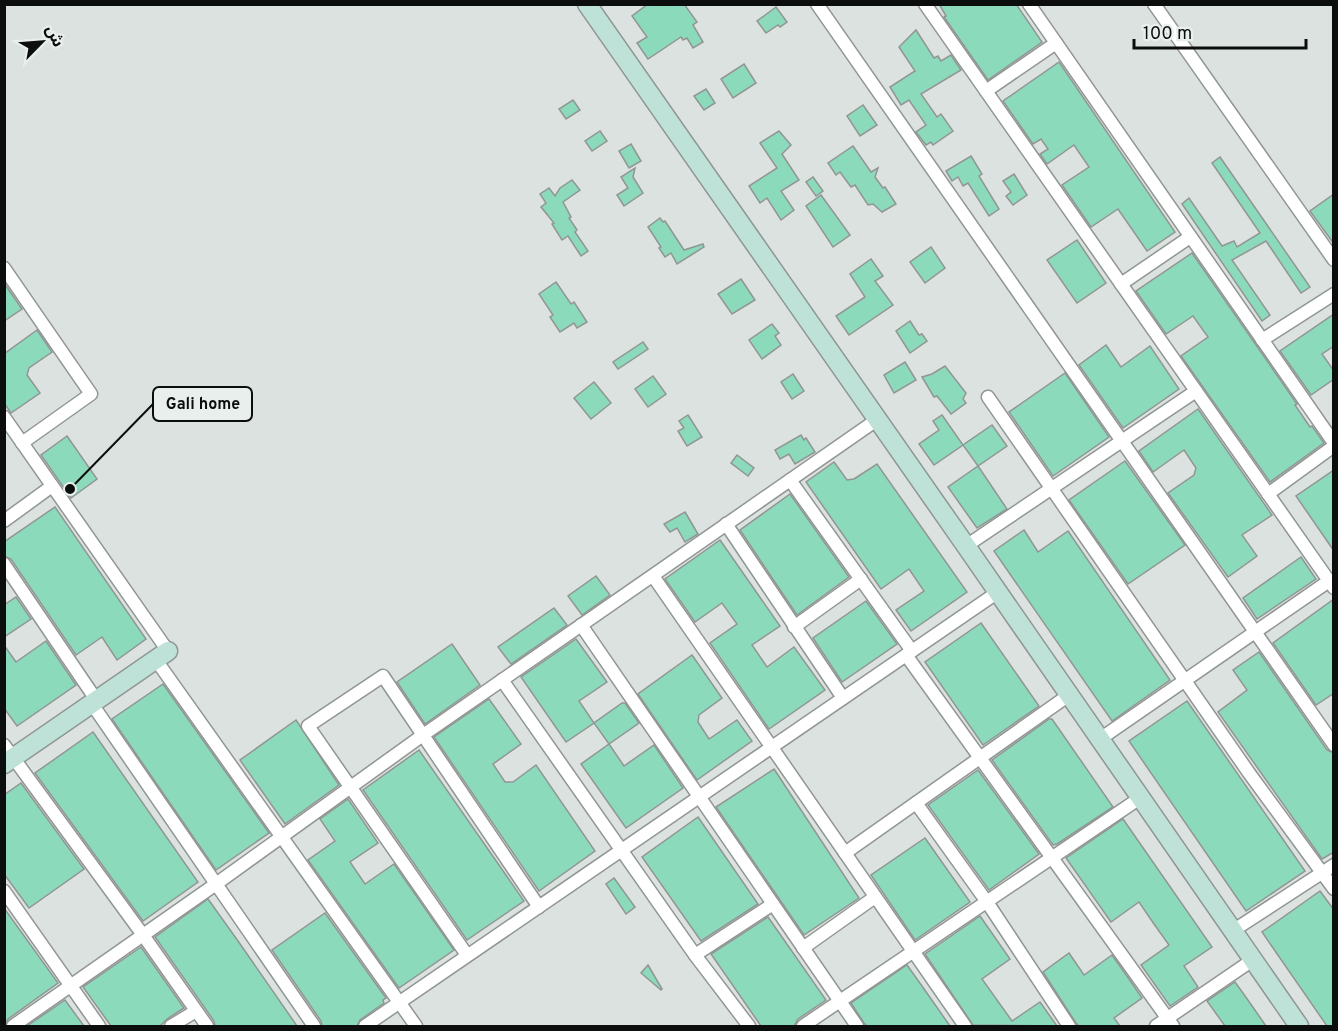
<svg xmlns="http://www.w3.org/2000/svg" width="1338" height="1031" font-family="Overpass,'Noto Sans Arabic',sans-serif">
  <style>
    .building { fill: #8cdabc; stroke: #919694; stroke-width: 1.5 }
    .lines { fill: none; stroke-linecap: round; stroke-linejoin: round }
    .street-casing { stroke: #909693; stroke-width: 15 }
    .secondary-casing { stroke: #909693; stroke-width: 21 }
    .street { stroke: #fff; stroke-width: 12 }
    .secondary { stroke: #bee2d8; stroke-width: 18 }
    .leader { fill: none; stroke: #0c0e0d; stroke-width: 2 }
    .callout-dot { fill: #0c0e0d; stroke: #e9efec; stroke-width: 2 }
    .callout { fill: #e9efec; stroke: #0c0e0d; stroke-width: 2 }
    .callout-label { font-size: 16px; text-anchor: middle; font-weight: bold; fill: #0c0e0d }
  </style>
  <rect width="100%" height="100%" fill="#dce2df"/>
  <g class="building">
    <polygon points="648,4 684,4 697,22 693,25 703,42 693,48 687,38 683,40 681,37 648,59 637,43 647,37 632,16"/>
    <polygon points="939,4 1016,4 1042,42 988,80 944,17 946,16"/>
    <polygon points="776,7 787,22 780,27 778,25 766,33 757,21"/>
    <polygon points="916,30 934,58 938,56 941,61 951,55 961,70 921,94 937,117 941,114 953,131 933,145 931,142 926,145 916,132 926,125 909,100 901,105 890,87 915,71 899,47"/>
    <polygon points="1059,62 1175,232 1147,251 1118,209 1091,227 1062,185 1089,167 1074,145 1047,164 1040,154 1048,149 1041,139 1033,144 1003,101"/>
    <polygon points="744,64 756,83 733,98 721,79"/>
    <polygon points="706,89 715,103 704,110 694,96"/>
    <polygon points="573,100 580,110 566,119 559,109"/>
    <polygon points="863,105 877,125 860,136 847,116"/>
    <polygon points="600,131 607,141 592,151 585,141"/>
    <polygon points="779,131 791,145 782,154 799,180 781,191 794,210 781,220 767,198 760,203 749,186 777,168 760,143"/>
    <polygon points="631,144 641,161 629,168 619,151"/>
    <polygon points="853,146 871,172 878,168 875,177 883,188 885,187 896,204 882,212 873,204 868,205 855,185 851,187 840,172 836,175 828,163"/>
    <polygon points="971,156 982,174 979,176 999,209 989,216 968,183 963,186 958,177 952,181 946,171"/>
    <polygon points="1220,157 1310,287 1301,293 1266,241 1232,260 1270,315 1262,321 1182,204 1189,198 1222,246 1234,241 1237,247 1260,233 1212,163"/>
    <polygon points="635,168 633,177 643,193 624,206 617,195 628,188 621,177"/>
    <polygon points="1014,174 1027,195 1013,205 1006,196 1011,192 1003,181"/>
    <polygon points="813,177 823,191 816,196 806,182"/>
    <polygon points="572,180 580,190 563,202 571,217 569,218 577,230 575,232 588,251 581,256 568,236 562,240 552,224 554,223 541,207 546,203 540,194 549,188 555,196 560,188"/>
    <polygon points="1334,194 1334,244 1310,211"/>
    <polygon points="821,195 850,235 833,247 806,206"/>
    <polygon points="660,218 663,222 665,221 684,250 703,244 704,247 677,264 671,253 665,257 659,248 661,247 648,227"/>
    <polygon points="1077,240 1106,283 1077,303 1047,260"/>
    <polygon points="931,247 945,268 925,283 910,262"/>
    <polygon points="1192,253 1297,404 1295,405 1310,427 1312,426 1324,443 1270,482 1181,356 1208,337 1193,316 1166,334 1136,291"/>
    <polygon points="871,259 883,276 875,281 893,305 849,335 836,316 865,297 850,274"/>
    <polygon points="741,279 755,300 732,314 718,294"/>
    <polygon points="556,282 571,304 574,302 587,322 577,328 574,323 560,332 550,317 553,315 539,294"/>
    <polygon points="4,283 22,309 4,321"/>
    <polygon points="1334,314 1334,346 1322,354 1334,371 1334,379 1311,395 1280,351"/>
    <polygon points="910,321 919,335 922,334 927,341 910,353 896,331"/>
    <polygon points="772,324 779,333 775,336 781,345 762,359 749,340"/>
    <polygon points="37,330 52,352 29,368 27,375 40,393 11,413 4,403 4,354"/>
    <polygon points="643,342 648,349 618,369 613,362"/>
    <polygon points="1106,345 1121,367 1150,346 1179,389 1123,428 1079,365"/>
    <polygon points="905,362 916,380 894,393 884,375"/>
    <polygon points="945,366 966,393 963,399 966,403 951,414 937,396 934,397 922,377 932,374"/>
    <polygon points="1065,373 1109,437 1053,476 1009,412"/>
    <polygon points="793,374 804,391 792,399 781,382"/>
    <polygon points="653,376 666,394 648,407 635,389"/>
    <polygon points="594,382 611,403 591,419 574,398"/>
    <polygon points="1198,409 1272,515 1242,535 1257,556 1228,577 1168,493 1194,475 1196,468 1184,450 1153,472 1139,451"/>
    <polygon points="688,415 702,437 687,446 678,431 684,428 679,421"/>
    <polygon points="942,415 963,445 934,465 919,444 939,430 933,421"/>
    <polygon points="992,425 1007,446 978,466 963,445"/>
    <polygon points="801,435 804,440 806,438 815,452 795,464 789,454 780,459 775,450"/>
    <polygon points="67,436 97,479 71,498 41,455"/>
    <polygon points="737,455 754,468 748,476 731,463"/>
    <polygon points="1125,461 1185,545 1128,584 1069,500"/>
    <polygon points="834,462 847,480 854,479 877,464 967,592 911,631 896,610 924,591 909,569 881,589 806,482"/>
    <polygon points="978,466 1007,509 977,528 948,487"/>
    <polygon points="1334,470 1334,551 1296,496"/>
    <polygon points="790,494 849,577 797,615 740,530"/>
    <polygon points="55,507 146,639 117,660 102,637 76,655 11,559 4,556 4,542"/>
    <polygon points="685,512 698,534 685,542 677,528 670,532 664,524"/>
    <polygon points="1024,530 1038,552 1068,531 1170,680 1112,721 994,551"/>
    <polygon points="720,540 780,626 752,645 767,667 794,647 825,690 769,729 710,643 737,624 722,603 695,622 665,579"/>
    <polygon points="1301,557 1316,579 1257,619 1243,598"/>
    <polygon points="596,576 610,595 582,615 568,596"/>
    <polygon points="16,597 31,619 4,637 4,605"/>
    <polygon points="1334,599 1334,693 1316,705 1273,643"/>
    <polygon points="866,601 897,644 842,682 813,638"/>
    <polygon points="554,608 567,625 511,664 498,647"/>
    <polygon points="981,623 1039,706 983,745 925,662"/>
    <polygon points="576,639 607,682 579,701 594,723 566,742 521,677"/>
    <polygon points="46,641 76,685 17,726 4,708 4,645 16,662"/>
    <polygon points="452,644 480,685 425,724 397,682"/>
    <polygon points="1259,652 1327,750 1334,753 1334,852 1322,859 1218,712 1247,690 1233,670"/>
    <polygon points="692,655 722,698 699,715 698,722 709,739 737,720 752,741 697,780 638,694"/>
    <polygon points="163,684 269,833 216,870 112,719"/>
    <polygon points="489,699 521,744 493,764 505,782 513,782 536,765 595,851 539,891 434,737"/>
    <polygon points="1187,701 1305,871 1246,911 1129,741"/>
    <polygon points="622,703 625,703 639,723 609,744 594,723"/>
    <polygon points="1049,719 1052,719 1113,807 1057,844 1053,845 992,760"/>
    <polygon points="296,720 339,785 285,824 240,760"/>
    <polygon points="93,732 198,882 143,921 35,773"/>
    <polygon points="609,744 624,766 654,745 683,788 626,828 581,764"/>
    <polygon points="419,750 524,901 467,940 363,790"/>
    <polygon points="774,769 859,898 804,935 716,807"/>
    <polygon points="978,770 1039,854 989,890 928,805"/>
    <polygon points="21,783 84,869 29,908 4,874 4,795"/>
    <polygon points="348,799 378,843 350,862 365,884 394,864 454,950 399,988 308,860 335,841 320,819"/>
    <polygon points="698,817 758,904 701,941 642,857"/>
    <polygon points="1123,819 1212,947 1184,966 1198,987 1170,1006 1141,965 1169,945 1154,924 1139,902 1111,922 1066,858"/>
    <polygon points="925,838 970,902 915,940 871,875"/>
    <polygon points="614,878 635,907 626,914 606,884"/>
    <polygon points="1320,891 1334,910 1334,1026 1327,1026 1262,932"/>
    <polygon points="208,899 238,941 297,1026 215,1026 214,1021 155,937"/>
    <polygon points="4,908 58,983 8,1019 5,1026"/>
    <polygon points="325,913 386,998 383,1000 384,1003 360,1020 357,1026 322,1026 321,1021 272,950"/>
    <polygon points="980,916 1010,959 982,979 1012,1021 1040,1002 1057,1026 973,1025 925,954"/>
    <polygon points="768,917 826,1000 798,1019 794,1026 761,1026 711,954"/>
    <polygon points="141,947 184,1008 167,1019 160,1026 111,1026 83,987"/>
    <polygon points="1069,953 1084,975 1112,955 1129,979 1142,998 1114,1018 1120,1026 1079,1026 1076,1023 1043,972"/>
    <polygon points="648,965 662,989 661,990 641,973"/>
    <polygon points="907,965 922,986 950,1026 867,1026 864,1023 851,1003"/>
    <polygon points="1235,982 1250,1003 1266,1026 1225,1026 1207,1001"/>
    <polygon points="65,1000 84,1026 27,1026"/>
  </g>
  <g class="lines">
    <g class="street-casing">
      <g id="street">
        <polyline points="817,4 1334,745"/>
        <polyline points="925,4 1334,588"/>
        <polyline points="1029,4 1334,443"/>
        <polyline points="1154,4 1334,260"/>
        <polyline points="986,91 1056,43"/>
        <polyline points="4,268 91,394 22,443"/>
        <polyline points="1121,284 1190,237"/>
        <polyline points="1262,340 1334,294"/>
        <polyline points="988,397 1249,773 1334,889"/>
        <polyline points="4,417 168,651"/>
        <polyline points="790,480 912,651"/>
        <polyline points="1268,494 1334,446"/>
        <polyline points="4,521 52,486"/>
        <polyline points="726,524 843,698"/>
        <polyline points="966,546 1196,391"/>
        <polyline points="4,564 97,701"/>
        <polyline points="653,576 965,1026"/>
        <polyline points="581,625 857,1026"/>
        <polyline points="794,627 861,579"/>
        <polyline points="906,655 1173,1026"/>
        <polyline points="156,660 416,1026"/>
        <polyline points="502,680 695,955 749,1026"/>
        <polyline points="92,704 314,1026"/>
        <polyline points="1100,739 1329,581"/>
        <polyline points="4,745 143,935 207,1026"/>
        <polyline points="916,803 987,902 1069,1026"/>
        <polyline points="845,853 1069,695"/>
        <polyline points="4,891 99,1026"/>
        <polyline points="1234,930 1334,865"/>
        <polyline points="803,948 875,897"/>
        <polyline points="467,955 308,726 383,676 539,907"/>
        <polyline points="695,955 773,904"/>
        <polyline points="13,1026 216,884 423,735 878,419"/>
        <polyline points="171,1026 196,1011"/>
        <polyline points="365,1026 998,592"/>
        <polyline points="803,1026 1140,798"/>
        <polyline points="1156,1026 1254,959"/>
      </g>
    </g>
    <g class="secondary-casing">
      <g id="secondary">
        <polyline points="587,4 966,546 1299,1026"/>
        <polyline points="4,764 168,651"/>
      </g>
    </g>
    <use href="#street" class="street"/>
    <use href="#secondary" class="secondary"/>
  </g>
  <path class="leader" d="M70 489L153 404"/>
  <circle class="callout-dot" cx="70" cy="489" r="6"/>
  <rect class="callout" x="153" y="387" width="99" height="34" rx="6"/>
  <g class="callout-label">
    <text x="203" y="409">Gali home</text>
  </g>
  <rect width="1338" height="1031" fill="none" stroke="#0c0e0d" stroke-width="12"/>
  <g transform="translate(42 42) rotate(65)" stroke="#e9efec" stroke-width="4.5" paint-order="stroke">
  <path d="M0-4.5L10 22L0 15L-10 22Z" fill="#0c0e0d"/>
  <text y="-9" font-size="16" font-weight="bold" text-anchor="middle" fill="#0c0e0d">ش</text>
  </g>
  <path d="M1134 39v9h172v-9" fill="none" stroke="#0c0e0d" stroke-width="3"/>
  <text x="1143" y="39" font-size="18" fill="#0c0e0d" stroke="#e9efec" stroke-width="4.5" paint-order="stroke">100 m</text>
</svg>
